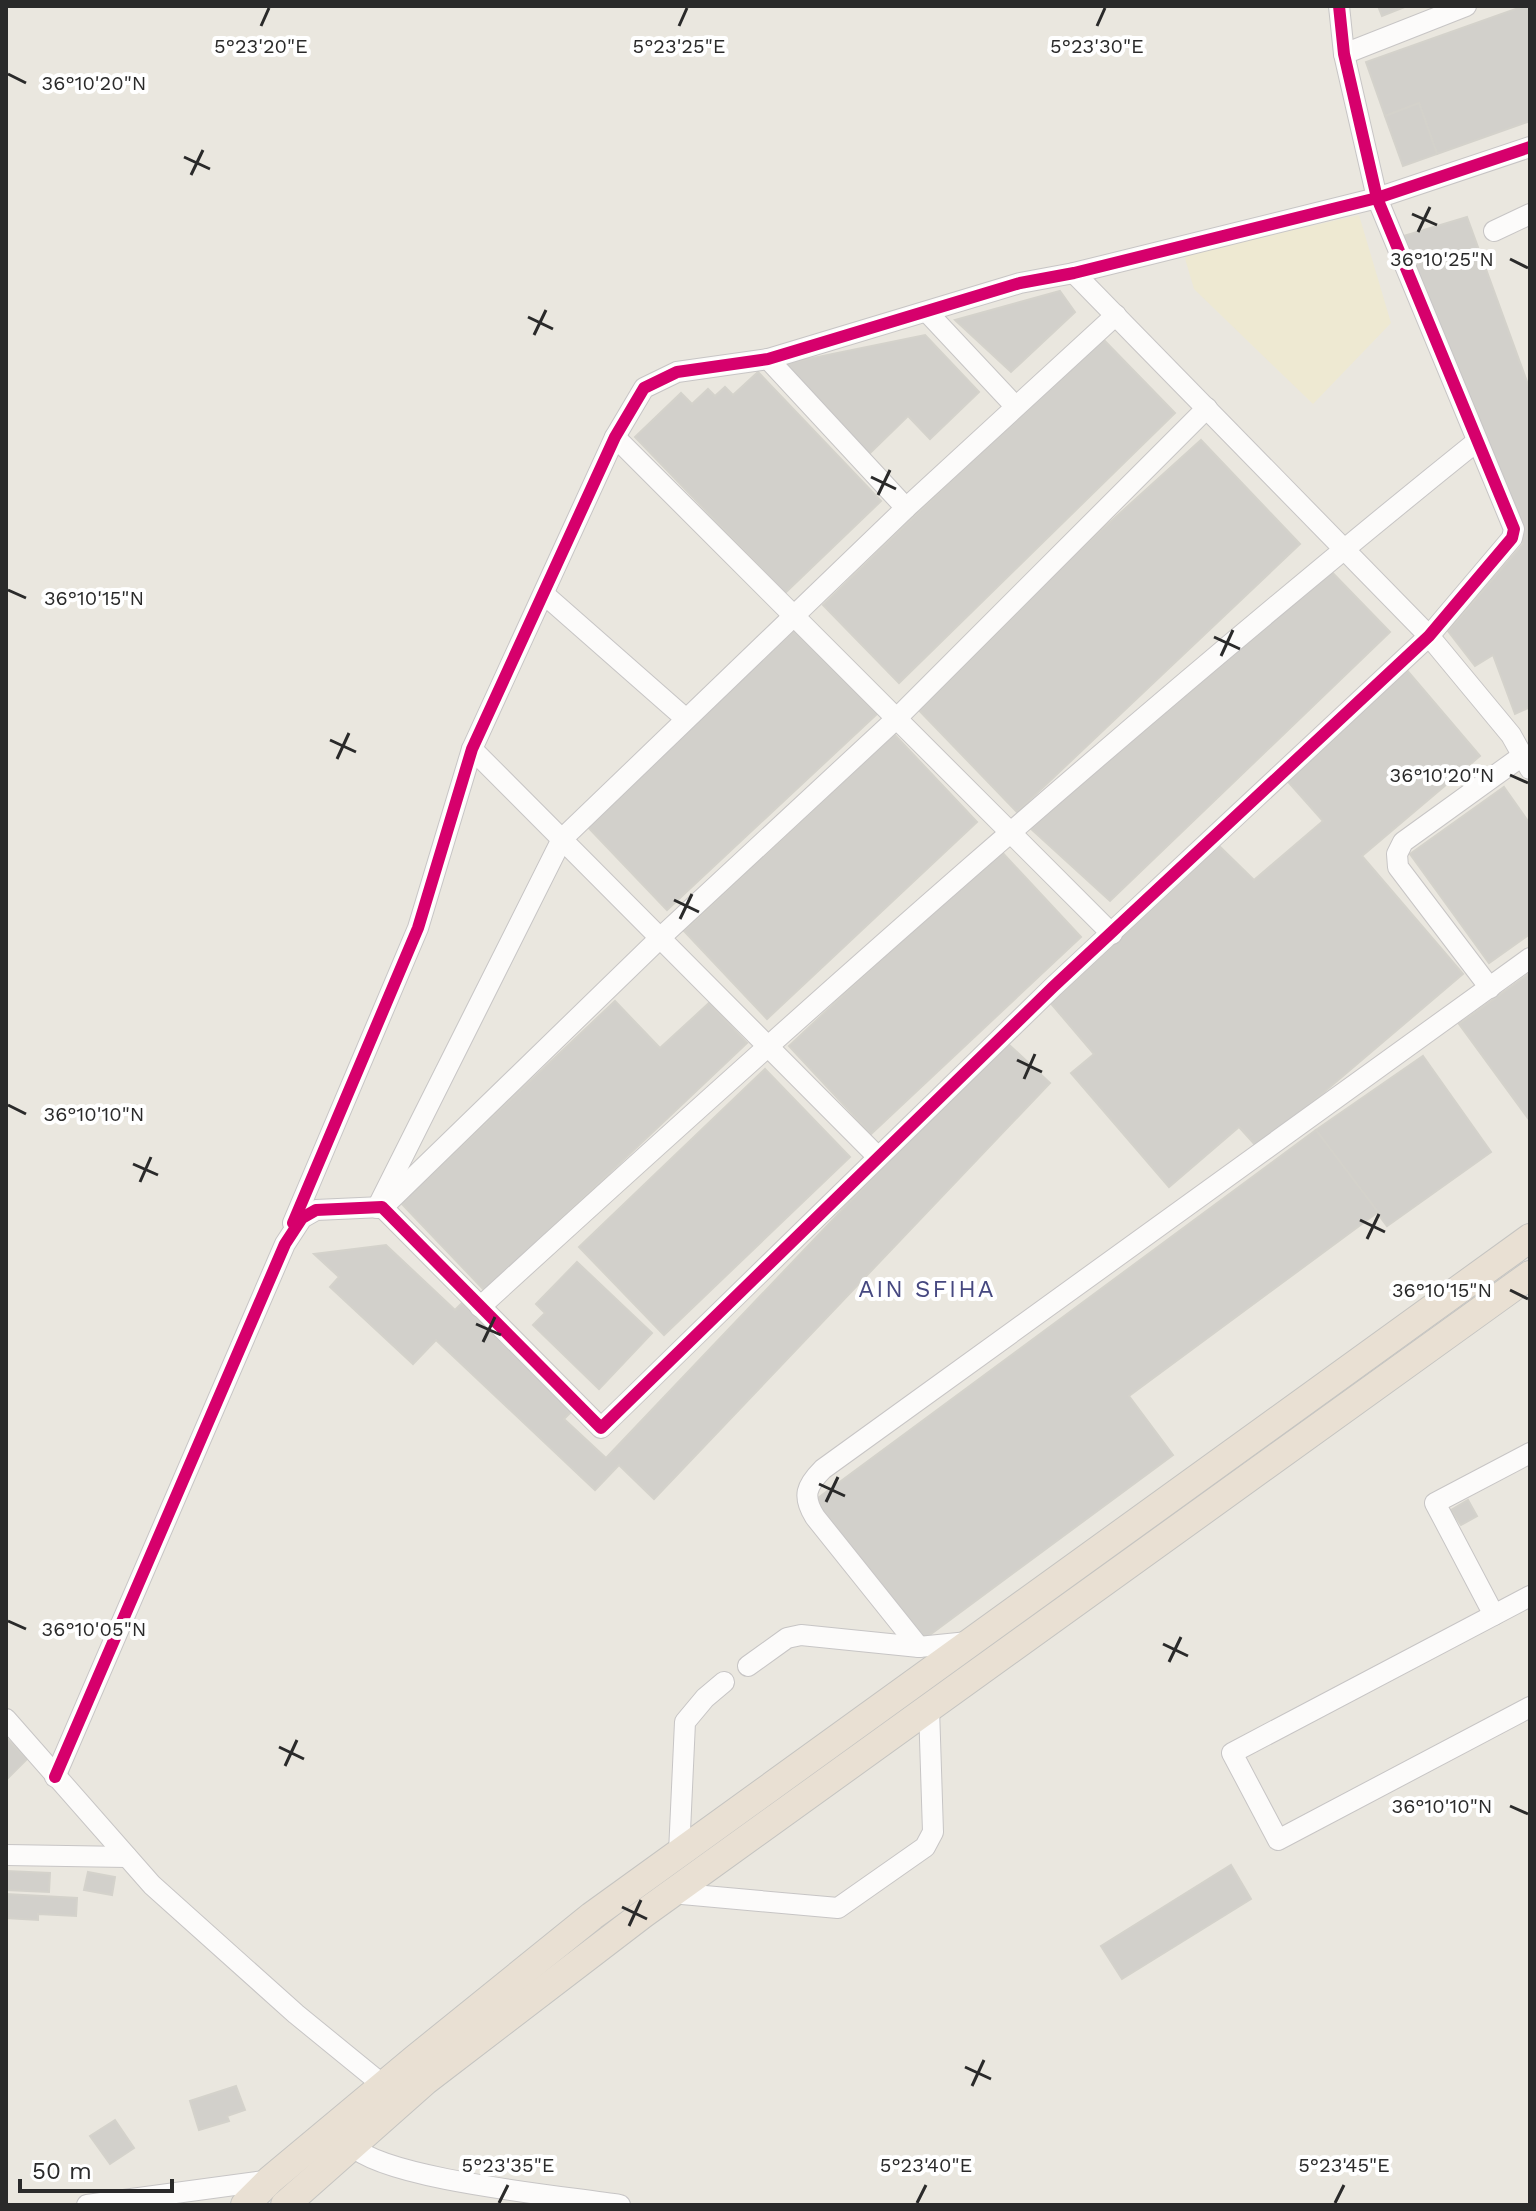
<svg xmlns="http://www.w3.org/2000/svg" width="1536" height="2211" font-family="'Work Sans',sans-serif">
  <style>
    .education { fill: #eee9d2 }
    .building { fill: #d2d0cb; stroke: #d4d2cb; stroke-width: 2 }
    .lines { fill: none; stroke-linecap: round; stroke-linejoin: round }
    .minor-casing { stroke: #c7c5c5; stroke-width: 22 }
    .highway-casing { stroke: #c5c4c1; stroke-width: 30 }
    .minor { stroke: #fcfbfa; stroke-width: 20 }
    .highway { stroke: #e9e0d3; stroke-width: 28 }
    .cycleway-casing { stroke: #fff; stroke-width: 17 }
    .cycleway { stroke: #d6006c; stroke-width: 12 }
    .ticks { fill: none; stroke: #2a2a2a; stroke-width: 3 }
    .labels { text-anchor: middle; dominant-baseline: central; stroke-width: 8; stroke-linejoin: round; paint-order: stroke }
    .quarter-label { font-size: 24px; letter-spacing: 2px; fill: #464880; stroke: #fff }
    .ticks-label { font-size: 20px; text-anchor: middle; fill: #2a2a2a; stroke: #fff; stroke-width: 8; stroke-linejoin: round; paint-order: stroke }
  </style>
  <rect width="100%" height="100%" fill="#eae7df"/>
  <polygon class="education" points="1359,215 1391,323 1313,404 1194,289 1184,255"/>
  <g class="building">
    <polygon points="1378,6 1407,6 1382,16"/>
    <polygon points="1524,6 1530,6 1530,121 1437,154 1419,103 1385,116 1366,62"/>
    <polygon points="1419,103 1437,154 1403,166 1385,116"/>
    <polygon points="1467,217 1530,390 1530,707 1515,714 1493,655 1475,666 1448,631 1523,544 1394,239"/>
    <polygon points="1060,291 1075,312 1011,372 955,320"/>
    <polygon points="925,335 979,392 930,439 908,416 869,454 783,364"/>
    <polygon points="1100,336 1175,413 899,683 823,605"/>
    <polygon points="758,372 881,501 785,593 635,437 681,393 692,404 708,389 715,396 725,387 733,395"/>
    <polygon points="1201,440 1300,544 1017,812 911,702"/>
    <polygon points="1324,564 1390,632 1110,901 1029,827"/>
    <polygon points="794,626 877,714 667,910 584,823"/>
    <polygon points="1405,668 1480,756 1362,856 1463,974 1258,1148 1239,1127 1169,1187 1071,1073 1094,1054 1048,1000 1215,842 1254,880 1323,821 1283,776"/>
    <polygon points="894,734 977,822 767,1019 684,931"/>
    <polygon points="1504,787 1530,824 1530,934 1489,963 1410,854"/>
    <polygon points="999,849 1081,937 871,1134 789,1046"/>
    <polygon points="1530,973 1530,1121 1459,1024"/>
    <polygon points="615,1001 660,1048 709,1003 747,1043 485,1291 401,1203"/>
    <polygon points="1004,1040 1050,1083 654,1499 619,1465 595,1490 436,1340 413,1364 330,1287 339,1277 314,1254 386,1245 455,1310 462,1303 574,1409 564,1419 606,1458"/>
    <polygon points="1423,1056 1491,1152 1387,1226 1316,1130"/>
    <polygon points="765,1069 850,1157 664,1335 579,1247"/>
    <polygon points="1316,1130 1378,1212 1129,1396 1173,1455 920,1642 814,1501"/>
    <polygon points="577,1262 652,1333 599,1389 533,1325 545,1313 536,1304"/>
    <polygon points="1468,1500 1477,1516 1461,1525 1451,1510"/>
    <polygon points="6,1738 27,1759 6,1780"/>
    <polygon points="1231,1865 1251,1899 1122,1979 1101,1946"/>
    <polygon points="6,1871 50,1873 49,1892 6,1890"/>
    <polygon points="88,1872 115,1877 112,1895 84,1890"/>
    <polygon points="6,1894 77,1898 76,1916 38,1914 38,1920 6,1918"/>
    <polygon points="236,2086 245,2110 227,2116 229,2121 199,2130 190,2101"/>
    <polygon points="115,2120 134,2148 110,2164 90,2136"/>
  </g>
  <g class="lines">
    <g class="minor-casing">
      <g id="minor">
        <polyline points="1344,54 1466,6"/>
        <polyline points="1494,231 1530,214"/>
        <polyline points="1074,273 1429,636 1511,735 1530,769"/>
        <polyline points="928,313 1015,406"/>
        <polyline points="768,359 906,508"/>
        <polyline points="615,437 1112,934"/>
        <polyline points="545,595 686,719"/>
        <polyline points="472,749 877,1156"/>
        <polyline points="1490,988 1398,867 1397,854 1403,842 1522,756"/>
        <polyline points="383,1207 660,938 897,718 1207,408"/>
        <polyline points="377,1208 562,839 906,508 1116,315"/>
        <polyline points="293,1223 418,928 472,749 615,437 644,388 677,372 768,359 1020,283 1074,273 1377,198 1530,147"/>
        <path d="M480 1307C805 1010 1133 718 1476 442"/>
        <polyline points="1530,1596 1232,1753 1278,1840 1530,1707"/>
        <polyline points="1494,1615 1435,1503 1530,1453"/>
        <path d="M919 1647 815 1517C802 1496 806 1486 823 1469L1530 958"/>
        <polyline points="748,1666 787,1638 801,1635 919,1647 968,1642"/>
        <polyline points="6,1719 152,1885 296,2014 383,2085"/>
        <polyline points="55,1777 285,1244 302,1218 316,1210 382,1207 601,1428 1053,987 1429,636 1512,538 1514,529 1377,198 1344,54 1339,6"/>
        <polyline points="679,1853 685,1722 705,1698 724,1682"/>
        <polyline points="6,1855 127,1857"/>
        <polyline points="671,1893 838,1908 925,1847 933,1832 929,1708"/>
        <path d="M351 2145C385 2180 564 2196 620 2205"/>
        <polyline points="87,2205 271,2180"/>
      </g>
    </g>
    <g class="highway-casing">
      <g id="highway">
        <polyline points="245,2205 270,2180 415,2059 592,1916 1530,1238"/>
        <polyline points="285,2205 425,2081 643,1914 1530,1275"/>
      </g>
    </g>
    <use href="#minor" class="minor"/>
    <use href="#highway" class="highway"/>
    <g class="cycleway-casing">
      <g id="cycleway">
        <polyline points="293,1223 418,928 472,749 615,437 644,388 677,372 768,359 1020,283 1074,273 1377,198 1530,147"/>
        <polyline points="55,1777 285,1244 302,1218 316,1210 382,1207 601,1428 1053,987 1429,636 1512,538 1514,529 1377,198 1344,54 1339,6"/>
      </g>
    </g>
    <use href="#cycleway" class="cycleway"/>
  </g>
  <path class="ticks" d="M261 26 269 8M679 26 687 8M1097 26 1105 8M8 74 26 83M184 157 210 169M191 175 203 150M1412 214 1437 225M1418 232 1430 207M1510 259 1528 268M528 317 553 329M534 335 546 310M871 477 896 489M878 495 890 470M8 590 26 598M1214 637 1240 649M1221 656 1233 630M330 740 356 752M337 759 349 733M1510 775 1528 783M674 900 699 912M680 919 692 894M1017 1060 1042 1072M1024 1079 1035 1054M8 1105 26 1114M133 1164 158 1175M140 1182 151 1157M1360 1220 1385 1232M1367 1239 1379 1214M1510 1290 1528 1299M476 1324 501 1335M483 1342 495 1317M819 1484 845 1496M826 1502 838 1477M8 1621 26 1629M1163 1644 1188 1656M1169 1662 1181 1637M279 1747 304 1759M285 1766 297 1740M1510 1806 1528 1814M622 1907 647 1919M629 1926 641 1900M965 2067 991 2079M972 2086 984 2060M499 2203 508 2185M917 2203 926 2185M1335 2203 1344 2185"/>
  <g class="labels">
    <g class="quarter-label">
      <text x="927" y="1289">AIN SFIHA</text>
    </g>
  </g>
  <g class="ticks-label">
    <text x="261" y="53">5°23'20"E</text>
    <text x="679" y="53">5°23'25"E</text>
    <text x="1097" y="53">5°23'30"E</text>
    <text x="94" y="90">36°10'20"N</text>
    <text x="1442" y="266">36°10'25"N</text>
    <text x="94" y="605">36°10'15"N</text>
    <text x="1442" y="782">36°10'20"N</text>
    <text x="94" y="1121">36°10'10"N</text>
    <text x="1442" y="1297">36°10'15"N</text>
    <text x="94" y="1636">36°10'05"N</text>
    <text x="1442" y="1813">36°10'10"N</text>
    <text x="508" y="2172">5°23'35"E</text>
    <text x="926" y="2172">5°23'40"E</text>
    <text x="1344" y="2172">5°23'45"E</text>
  </g>
  <rect width="1536" height="2211" fill="none" stroke="#2a2a2a" stroke-width="16"/>
  <path d="M20 2179v12h152v-12" fill="none" stroke="#2a2a2a" stroke-width="4"/>
  <text x="32" y="2179" font-size="24" fill="#2a2a2a" stroke="#ffffff" stroke-width="6" paint-order="stroke">50 m</text>
</svg>
